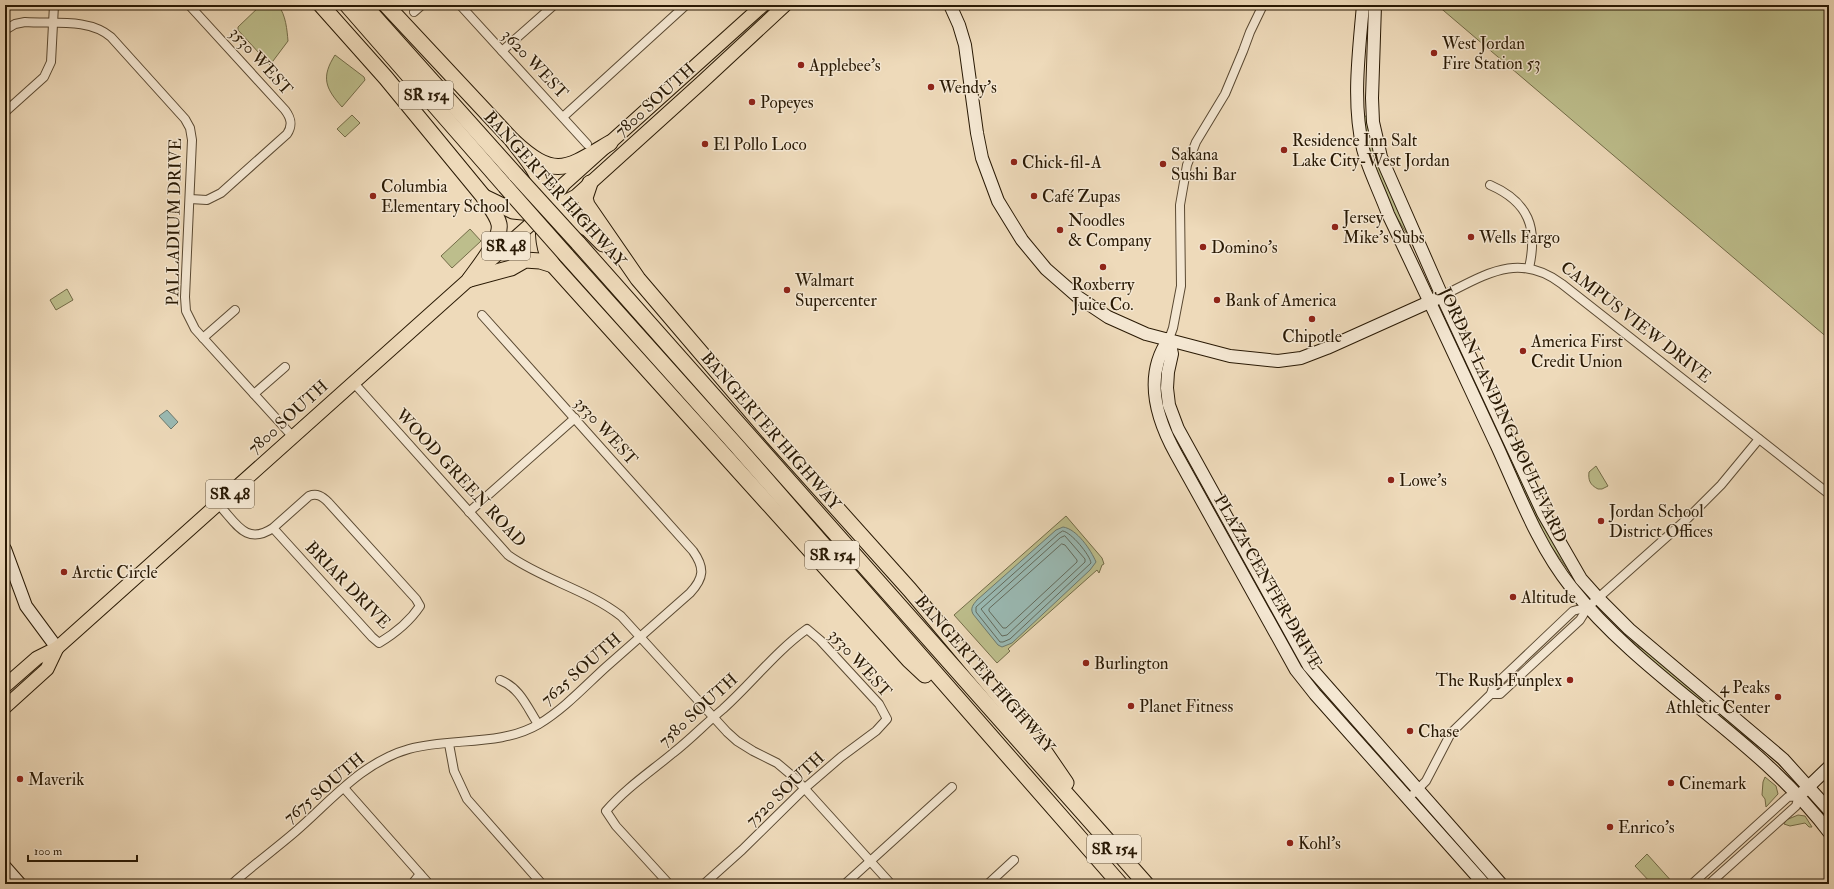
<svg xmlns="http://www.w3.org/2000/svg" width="1834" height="889" font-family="'IM FELL Double Pica',serif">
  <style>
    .green { fill: #bdbe8c; stroke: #736c48 }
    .water { fill: #9abab4; stroke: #6d7a6e }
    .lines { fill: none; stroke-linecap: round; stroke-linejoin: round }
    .shore { stroke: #626a5c; stroke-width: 1 }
    .street-casing { stroke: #5a4932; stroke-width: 10 }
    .secondary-casing { stroke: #291904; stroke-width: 14 }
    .primary-casing { stroke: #291904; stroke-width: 15 }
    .highway-casing { stroke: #291904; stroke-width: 17 }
    .street { stroke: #f4e7d2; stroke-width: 8 }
    .secondary { stroke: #f4e7d2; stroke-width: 12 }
    .primary { stroke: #eedaba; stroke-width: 13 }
    .highway { stroke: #eedaba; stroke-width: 15 }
    .highway-bridge-casing { stroke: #291904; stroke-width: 17; stroke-linecap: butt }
    .highway-bridge { stroke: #eedaba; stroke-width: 15 }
    .poi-dot { fill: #8f2418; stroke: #f4e7d2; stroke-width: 1.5 }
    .labels { text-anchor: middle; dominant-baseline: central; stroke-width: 3; stroke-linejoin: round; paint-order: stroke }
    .shield { fill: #f4e7d2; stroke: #665742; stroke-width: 1 }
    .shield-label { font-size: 16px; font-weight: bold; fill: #291904 }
    .poi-label { font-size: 17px; fill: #291904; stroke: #f4e7d2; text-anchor: start }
    .street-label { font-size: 17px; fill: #291904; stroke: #f4e7d2 }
  </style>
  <rect width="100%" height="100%" fill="#eedaba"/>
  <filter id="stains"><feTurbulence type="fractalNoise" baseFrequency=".005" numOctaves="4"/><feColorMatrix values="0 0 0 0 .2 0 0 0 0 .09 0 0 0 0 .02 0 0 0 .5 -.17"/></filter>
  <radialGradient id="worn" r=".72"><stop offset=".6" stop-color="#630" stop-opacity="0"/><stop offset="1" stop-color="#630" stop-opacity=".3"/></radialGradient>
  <g class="green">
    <path d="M261 5H278C286 15 287 30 288 41L270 65 238 30V27Z"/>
    <polygon points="1437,5 1829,5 1829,339"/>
    <path d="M335 55 364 77 365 80 342 107C325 88 321 77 335 55Z"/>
    <polygon points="352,115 360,123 345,137 337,129"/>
    <polygon points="1365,116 1368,117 1431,283 1410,239 1394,213 1370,160 1363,117"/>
    <polygon points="470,229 481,241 452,268 441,256"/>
    <polygon points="67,289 73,300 56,310 50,300"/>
    <polygon points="1441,313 1463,359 1478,381 1545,528 1580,587 1541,532 1439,314"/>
    <path d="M1596 466 1608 486 1602 489H1598C1590 485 1588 480 1589 472Z"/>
    <polygon points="1066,516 1102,558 1104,564 1102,565 1099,573 1097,570 1008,649 1010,651 997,663 954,615"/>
    <polygon points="1603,617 1639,647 1659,660 1782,765 1787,772 1765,752 1685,690"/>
    <polygon points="1765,777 1776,786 1778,794 1766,807 1765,799 1762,795 1763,782"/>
    <polygon points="1798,815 1805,816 1812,827 1809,827 1805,823 1790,826 1784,824 1786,820"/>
    <polygon points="1647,854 1674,884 1652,884 1635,866"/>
  </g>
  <g class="water">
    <polygon points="167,410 178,422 171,429 159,416"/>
    <path d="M1063 527C1077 529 1091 550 1096 562L1090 570 1012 643 1002 647 998 645 973 614C970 608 973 605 977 600L1056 530Z"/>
  </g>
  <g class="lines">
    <g class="shore">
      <path d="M1063 531C1071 532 1090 555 1091 563L1010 639 1003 642H1000L976 612V607L1058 534Z"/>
      <polygon points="1065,536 1085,559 1085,562 1007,635 1002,636 981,609 1060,538"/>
      <polygon points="1062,544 1065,545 1077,560 1077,562 1006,628 1003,628 989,611 989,609"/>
    </g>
    <g class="street-casing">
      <g id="street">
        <path d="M189 5 285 110C291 118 293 125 287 134L221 193 207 200 190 199"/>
        <polyline points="460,5 587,144"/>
        <polyline points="414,12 422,5"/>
        <path d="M5 30 15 24 25 22C53 24 89 18 111 37L185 119 190 128 192 140 185 297 186 311 195 329 293 437"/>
        <polyline points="502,51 554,5"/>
        <polyline points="5,112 44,77 51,62 54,5"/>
        <polyline points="563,117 686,5"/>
        <path d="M1490 185C1529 202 1538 228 1529 268"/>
        <path d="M1442 296C1485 275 1518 251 1562 284L1829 494"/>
        <polyline points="203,338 235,310"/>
        <polyline points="1169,339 1173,328 1181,286 1180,205 1187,165 1196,142 1225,94 1243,51 1250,32 1263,5"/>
        <path d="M353 382 508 555C543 580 586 589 621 616L727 732 737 741 753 751 777 763 796 779 891 884"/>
        <polyline points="254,394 285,367"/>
        <path d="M219 505C236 523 246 546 273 528L309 496C317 493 322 496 328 502L416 599 420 606C410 621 394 634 379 643L372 637 273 528"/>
        <polyline points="469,512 575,418"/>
        <path d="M500 680C520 688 527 707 538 724"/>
        <polyline points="1491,694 1500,694 1580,620 1588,607 1688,518 1721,485 1759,439"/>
        <polyline points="449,744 454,771 467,799 542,884"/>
        <polyline points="344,788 429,884"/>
        <polyline points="1414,793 1426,781 1451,733 1491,694 1493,687 1573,611 1588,607"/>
        <path d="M232 884C252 866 274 850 295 832 330 802 362 762 409 749 451 737 500 747 539 724 564 709 585 686 606 667 634 642 662 618 690 593 704 578 705 568 693 551L482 315"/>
        <polyline points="412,884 420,874"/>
        <path d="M669 884 616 826 606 811C626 788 650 772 673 753 690 740 706 723 723 709 752 683 775 652 807 629L820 640 879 704 887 719 876 731 841 757 805 788 742 850 704 884"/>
        <polyline points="845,884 952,787"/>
        <polyline points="988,884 1014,860"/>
        <polyline points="1692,884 1788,797 1799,796 1796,806 1709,884"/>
      </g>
    </g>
    <g class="secondary-casing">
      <g id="secondary">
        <polyline points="950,5 959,25 965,45 977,133 982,158 998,201 1022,240 1046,269 1078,297 1108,317 1146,334 1230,356 1278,361 1301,358 1327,348 1436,299"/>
        <path d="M1363 5C1359 52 1352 102 1363 149 1369 171 1380 192 1388 214 1425 291 1461 369 1497 446 1519 494 1538 546 1571 587 1645 680 1756 736 1829 832"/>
        <polyline points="1375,5 1372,98 1373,122 1381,157 1442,296 1543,513 1581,579 1598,598 1629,629 1783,759 1829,810"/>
        <path d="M1169 339C1143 376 1156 418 1176 454L1296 670 1315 694 1484 884"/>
        <polyline points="1169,339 1172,354 1168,372 1167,388 1169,405 1178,429 1309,666 1501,884"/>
        <polyline points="5,549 26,606 57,648"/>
        <polyline points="1803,792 1829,767"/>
        <polyline points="5,867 20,884"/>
      </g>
    </g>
    <g class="primary-casing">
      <g id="primary">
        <polyline points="546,212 576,196 701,83 785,5"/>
        <polyline points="5,686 37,658 57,648 542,214 564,184 763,5"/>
        <polyline points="5,707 47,669 57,648"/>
      </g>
    </g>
    <g class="highway-casing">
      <g id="highway">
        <path d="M321 5 386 78 483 196C488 205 497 214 499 224 502 239 479 266 470 279"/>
        <polyline points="347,5 505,186"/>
        <polyline points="364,5 516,175"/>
        <path d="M386 5 513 141C555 180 566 169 610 143"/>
        <path d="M513 141C523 155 537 169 541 186 548 213 536 240 553 265L909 660 925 675"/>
        <polyline points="590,183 585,198 587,205 638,279 772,436 910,590 1040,745 1066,783"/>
        <polyline points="484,197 513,211 560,216 574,221 588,229 603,244"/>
        <polyline points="578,243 1146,884"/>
        <polyline points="566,255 736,445 1120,884"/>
        <polyline points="470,279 511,268 525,260 540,261 553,265"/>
      </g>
    </g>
    <use href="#street" class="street"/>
    <use href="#secondary" class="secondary"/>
    <use href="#primary" class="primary"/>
    <use href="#highway" class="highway"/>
    <g class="highway-bridge-casing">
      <g id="highway-bridge">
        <polyline points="516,175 578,243"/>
        <polyline points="505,186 566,255"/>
      </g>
    </g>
    <use href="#highway-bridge" class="highway-bridge"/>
  </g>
  <g class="poi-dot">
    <circle cx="1434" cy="53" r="4"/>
    <circle cx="801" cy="65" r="4"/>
    <circle cx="931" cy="87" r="4"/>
    <circle cx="752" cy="102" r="4"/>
    <circle cx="705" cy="144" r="4"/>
    <circle cx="1284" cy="150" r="4"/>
    <circle cx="1014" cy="162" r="4"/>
    <circle cx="1163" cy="164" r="4"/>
    <circle cx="373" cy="196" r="4"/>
    <circle cx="1034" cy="196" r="4"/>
    <circle cx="1335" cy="227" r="4"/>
    <circle cx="1060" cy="230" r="4"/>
    <circle cx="1471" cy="237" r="4"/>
    <circle cx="1203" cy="247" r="4"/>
    <circle cx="1103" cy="267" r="4"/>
    <circle cx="787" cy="290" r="4"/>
    <circle cx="1217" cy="300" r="4"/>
    <circle cx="1312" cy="319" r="4"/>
    <circle cx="1523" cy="351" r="4"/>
    <circle cx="1391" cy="480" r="4"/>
    <circle cx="1601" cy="521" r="4"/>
    <circle cx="64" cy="572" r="4"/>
    <circle cx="1513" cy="597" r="4"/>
    <circle cx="1086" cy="663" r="4"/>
    <circle cx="1570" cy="680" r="4"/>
    <circle cx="1778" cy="697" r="4"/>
    <circle cx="1131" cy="706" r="4"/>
    <circle cx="1410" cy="731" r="4"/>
    <circle cx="20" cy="779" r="4"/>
    <circle cx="1671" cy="783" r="4"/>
    <circle cx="1610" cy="827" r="4"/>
    <circle cx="1290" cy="843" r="4"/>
  </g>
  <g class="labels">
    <g class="shield">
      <rect x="399" y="81" width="54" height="28" rx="3"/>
      <rect x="482" y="232" width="48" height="28" rx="3"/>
      <rect x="206" y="480" width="48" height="28" rx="3"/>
      <rect x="805" y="541" width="54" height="28" rx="3"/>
      <rect x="1087" y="835" width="54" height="28" rx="3"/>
    </g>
    <g class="shield-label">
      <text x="426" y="95">SR 154</text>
      <text x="506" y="246">SR 48</text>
      <text x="230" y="494">SR 48</text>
      <text x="832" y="555">SR 154</text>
      <text x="1114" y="849">SR 154</text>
    </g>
    <g class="poi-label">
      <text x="1442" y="43">West Jordan<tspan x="1442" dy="20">Fire Station 53</tspan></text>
      <text x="809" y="65">Applebee's</text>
      <text x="939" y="87">Wendy's</text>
      <text x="760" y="102">Popeyes</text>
      <text x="1292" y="140">Residence Inn Salt<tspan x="1292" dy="20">Lake City-West Jordan</tspan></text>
      <text x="713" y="144">El Pollo Loco</text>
      <text x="1171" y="154">Sakana<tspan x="1171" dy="20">Sushi Bar</tspan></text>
      <text x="1022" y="162">Chick-fil-A</text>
      <text x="381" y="186">Columbia<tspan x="381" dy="20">Elementary School</tspan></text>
      <text x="1042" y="196">Café Zupas</text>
      <text x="1343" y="217">Jersey<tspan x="1343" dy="20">Mike's Subs</tspan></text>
      <text x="1068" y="220">Noodles<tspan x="1068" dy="20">&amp; Company</tspan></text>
      <text x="1479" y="237">Wells Fargo</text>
      <text x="1211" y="247">Domino's</text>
      <text x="795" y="280">Walmart<tspan x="795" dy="20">Supercenter</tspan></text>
      <text x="1103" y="284" text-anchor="middle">Roxberry<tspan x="1103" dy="20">Juice Co.</tspan></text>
      <text x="1225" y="300">Bank of America</text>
      <text x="1312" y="336" text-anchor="middle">Chipotle</text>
      <text x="1531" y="341">America First<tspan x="1531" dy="20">Credit Union</tspan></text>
      <text x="1399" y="480">Lowe's</text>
      <text x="1609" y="511">Jordan School<tspan x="1609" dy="20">District Offices</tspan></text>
      <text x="72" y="572">Arctic Circle</text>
      <text x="1521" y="597">Altitude</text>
      <text x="1094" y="663">Burlington</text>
      <text x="1562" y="680" text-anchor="end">The Rush Funplex</text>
      <text x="1770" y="687" text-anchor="end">4 Peaks<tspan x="1770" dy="20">Athletic Center</tspan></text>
      <text x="1139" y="706">Planet Fitness</text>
      <text x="1418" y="731">Chase</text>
      <text x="28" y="779">Maverik</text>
      <text x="1679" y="783">Cinemark</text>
      <text x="1618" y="827">Enrico's</text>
      <text x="1298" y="843">Kohl's</text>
    </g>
    <g class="street-label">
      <text transform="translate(261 61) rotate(48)">3530 WEST</text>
      <text transform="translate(535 64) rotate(47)">3620 WEST</text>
      <text transform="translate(655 100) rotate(-42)">7800 SOUTH</text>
      <text transform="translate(555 189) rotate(48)">BANGERTER HIGHWAY</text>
      <text transform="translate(174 222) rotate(-89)">PALLADIUM DRIVE</text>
      <text transform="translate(1636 322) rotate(38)">CAMPUS VIEW DRIVE</text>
      <text transform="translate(1503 415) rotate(65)">JORDAN LANDING BOULEVARD</text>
      <text transform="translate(288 417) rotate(-42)">7800 SOUTH</text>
      <text transform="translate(606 431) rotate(48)">3530 WEST</text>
      <text transform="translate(771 431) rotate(49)">BANGERTER HIGHWAY</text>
      <text transform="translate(461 478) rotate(47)">WOOD GREEN ROAD</text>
      <text transform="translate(1268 582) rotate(60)">PLAZA CENTER DRIVE</text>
      <text transform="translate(348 585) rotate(46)">BRIAR DRIVE</text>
      <text transform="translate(860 663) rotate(48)">3530 WEST</text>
      <text transform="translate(581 669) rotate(-41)">7625 SOUTH</text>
      <text transform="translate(985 674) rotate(49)">BANGERTER HIGHWAY</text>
      <text transform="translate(698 710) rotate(-42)">7580 SOUTH</text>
      <text transform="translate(324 788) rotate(-40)">7675 SOUTH</text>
      <text transform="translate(785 789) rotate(-43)">7520 SOUTH</text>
    </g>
  </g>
  <rect width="1834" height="889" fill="none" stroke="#eedaba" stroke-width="20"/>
  <rect x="6" y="6" width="1822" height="877" fill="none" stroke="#291904" stroke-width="2"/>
  <rect x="10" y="10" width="1814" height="869" fill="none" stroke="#291904"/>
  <path d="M28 855v6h109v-6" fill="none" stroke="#291904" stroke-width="2"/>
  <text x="34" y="855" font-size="12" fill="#291904" stroke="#f4e7d2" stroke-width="3" paint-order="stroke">100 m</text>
  <rect width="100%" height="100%" filter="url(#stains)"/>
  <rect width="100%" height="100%" fill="url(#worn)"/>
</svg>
